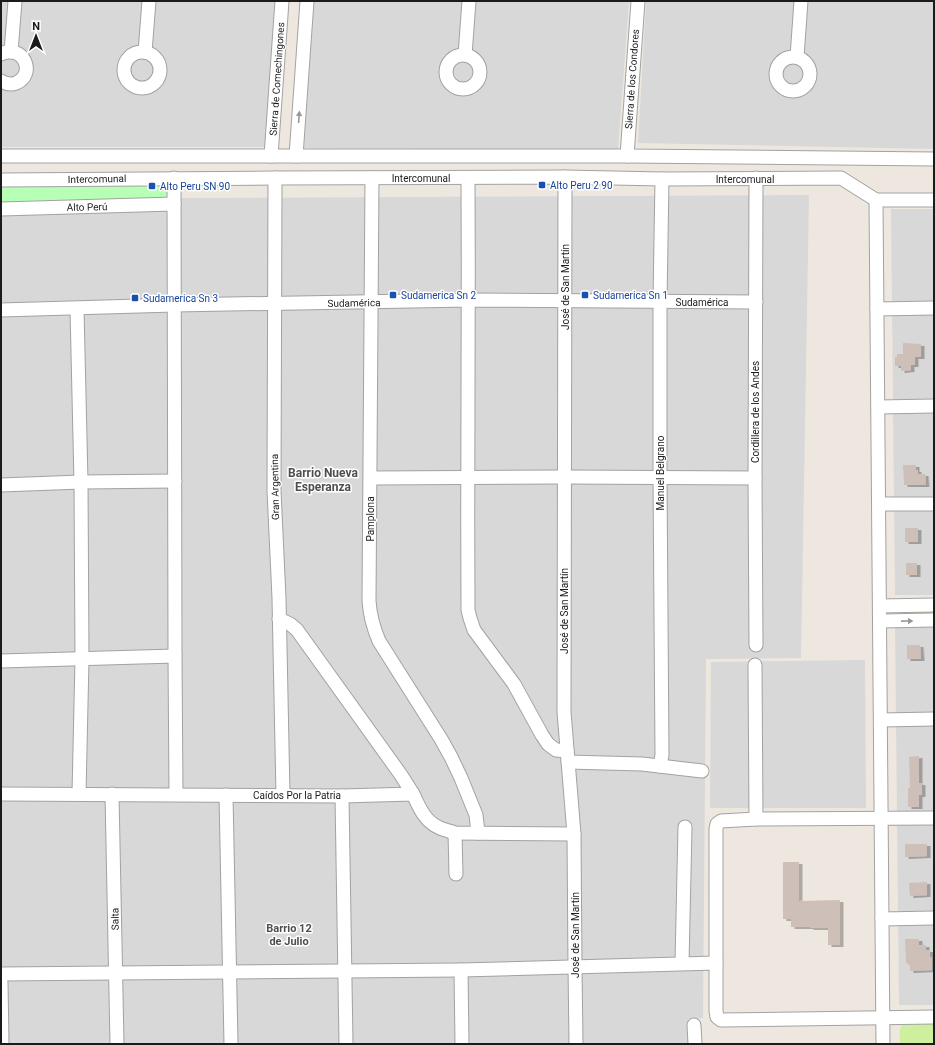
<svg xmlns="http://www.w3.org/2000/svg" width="935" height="1045" font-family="Roboto,sans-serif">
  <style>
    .residential { fill: #d9d8d8 }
    .grass { fill: #ceef9e }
    .park { fill: #b7ffb5 }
    .building { fill: #cebfb8; filter: url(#shadow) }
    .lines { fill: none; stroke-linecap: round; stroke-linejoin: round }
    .minor-casing { stroke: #a2a2a2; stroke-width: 15 }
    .minor { stroke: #fff; stroke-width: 13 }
    .oneway { fill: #989898 }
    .transit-dot { fill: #1a4fb4; stroke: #fff; stroke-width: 1.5 }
    .labels { text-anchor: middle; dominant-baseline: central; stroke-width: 3; stroke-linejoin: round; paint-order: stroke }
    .street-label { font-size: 10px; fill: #1b1b1b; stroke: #fff }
    .transit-label { font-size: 10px; fill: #164399; stroke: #fff; text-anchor: start }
    .neighbourhood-label { font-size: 11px; font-weight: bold; fill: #4e4e4e; stroke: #fff }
    .quarter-label { font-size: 12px; font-weight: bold; fill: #4e4e4e; stroke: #fff }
  </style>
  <defs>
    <filter id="shadow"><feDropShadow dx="3.5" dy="2" stdDeviation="0" flood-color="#0004"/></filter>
  </defs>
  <rect width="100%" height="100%" fill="#eee7df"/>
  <g class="residential">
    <polygon points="1,1 275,1 265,147 1,147"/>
    <polygon points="314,1 629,1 618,150 304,148"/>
    <polygon points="646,1 934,1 934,149 638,143"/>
    <polygon points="809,195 801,658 706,659 703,1018 688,1019 688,1044 1,1044 1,216 180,209 181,198"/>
    <polygon points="891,209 934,209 934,595 895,595"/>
    <polygon points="895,625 934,625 934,1005 899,1005"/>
    <polygon points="865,660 866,808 710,808 711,662"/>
  </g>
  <g class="grass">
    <polygon points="903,611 934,611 934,615 904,615 903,613"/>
    <path d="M934 1021V1044H900C900 1036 898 1028 904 1022Z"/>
  </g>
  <polygon class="park" points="1,183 167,183 168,200 1,206"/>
  <g class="building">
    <polygon points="903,343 921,344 921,357 915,357 915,365 911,365 911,370 901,371 901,366 895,366 895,357 897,357 897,354 903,354"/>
    <polygon points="903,465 916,465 916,470 918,470 918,474 925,474 926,485 904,485"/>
    <rect x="905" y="528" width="13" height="14"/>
    <rect x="906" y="563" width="11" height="12"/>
    <polygon points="907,645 920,645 921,659 907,659"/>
    <polygon points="919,756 919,783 922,783 922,795 919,795 919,807 908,807 908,788 910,788 909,757"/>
    <polygon points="905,844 927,844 927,856 905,857"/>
    <polygon points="783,862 799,862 799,901 840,900 840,945 828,945 828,928 810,928 810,927 791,927 791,919 783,919"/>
    <polygon points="927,882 927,895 910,896 909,883"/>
    <polygon points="905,939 919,939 919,945 926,945 926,950 930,950 930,957 932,957 932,970 910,971 910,965 908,965 908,963 906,963"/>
  </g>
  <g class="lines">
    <g class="minor-casing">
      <g id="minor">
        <circle cx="142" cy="70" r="18"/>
        <polyline points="11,52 15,1"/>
        <polyline points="145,52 149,1"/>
        <path d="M1 54C23 43 37 74 16 83 11 85 6 84 1 81"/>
        <polyline points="465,55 469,1"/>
        <circle cx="463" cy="72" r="17"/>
        <circle cx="793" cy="74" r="17"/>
        <polyline points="797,57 801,1"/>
        <polyline points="1,156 627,156 934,159"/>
        <polyline points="271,156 282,1"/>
        <polyline points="296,156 307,1"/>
        <polyline points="627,156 638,1"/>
        <polyline points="565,177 564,712 574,834 575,966 576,1044"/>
        <polyline points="174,178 175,656 176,794"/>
        <polyline points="275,178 274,491 279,598 283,795"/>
        <path d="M372 178 369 601C370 616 373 627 379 641L441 739 451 757 461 778 476 815 478 833"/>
        <path d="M468 178C469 322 467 466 468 610L470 618 474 630 514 684 542 735 548 744 556 750 567 751"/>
        <polyline points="756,178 755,478 756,645"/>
        <polyline points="1,180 275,178 565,177 662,179 841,178 876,200 934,200"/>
        <polyline points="876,200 883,1044"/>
        <polyline points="1,209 174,204"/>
        <polyline points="77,309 81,482 82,659 79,794"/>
        <polyline points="877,309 934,308"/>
        <polyline points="1,310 174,305 469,300 756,302"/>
        <polyline points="878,407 934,406"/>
        <polyline points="371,478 564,477 755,478"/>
        <polyline points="1,485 81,482 175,481"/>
        <polyline points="879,504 934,504"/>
        <polyline points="880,606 934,605"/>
        <polyline points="279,619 290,624 297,630 401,775 413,794"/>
        <polyline points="880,621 934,620"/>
        <polyline points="1,661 175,656"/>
        <polyline points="755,665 756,819"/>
        <polyline points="881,720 934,719"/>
        <polyline points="568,762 642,764 702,771"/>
        <polyline points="660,766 662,755 660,477 660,302 662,179"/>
        <path d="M1 794 342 796 413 794C419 807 425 822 440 828 444 830 450 831 455 833L574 834"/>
        <polyline points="112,794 117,1044"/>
        <polyline points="226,795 231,1044"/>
        <polyline points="342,796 346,1044"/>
        <polyline points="934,818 756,819 721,821 717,824 716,829 716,1011 717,1017 721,1020 934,1017"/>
        <polyline points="455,833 456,874"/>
        <polyline points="882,919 934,918"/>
        <polyline points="682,963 685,827"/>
        <polyline points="461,970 462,1044"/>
        <polyline points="1,974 461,970 716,963"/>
        <polyline points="1,982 2,1044"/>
        <polyline points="694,1025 695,1044"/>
      </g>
    </g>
    <use href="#minor" class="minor"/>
  </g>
  <defs><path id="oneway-solid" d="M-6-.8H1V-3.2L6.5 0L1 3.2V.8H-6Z"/></defs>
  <g class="oneway">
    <use href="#oneway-solid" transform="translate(299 117) rotate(-86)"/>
    <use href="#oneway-solid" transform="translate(907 621) rotate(-1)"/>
  </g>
  <g class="transit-dot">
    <rect x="538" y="181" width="8" height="8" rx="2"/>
    <rect x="148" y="182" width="8" height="8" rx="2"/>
    <rect x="389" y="291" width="8" height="8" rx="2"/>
    <rect x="581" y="291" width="8" height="8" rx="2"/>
    <rect x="131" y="294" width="8" height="8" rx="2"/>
  </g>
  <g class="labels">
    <g class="street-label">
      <text transform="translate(277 79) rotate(-86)">Sierra de Comechingones</text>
      <text transform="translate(632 79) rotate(-86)">Sierra de los Condores</text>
      <text x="421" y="178">Intercomunal</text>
      <text transform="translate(97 179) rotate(-1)">Intercomunal</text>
      <text x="745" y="179">Intercomunal</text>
      <text transform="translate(87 207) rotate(-1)">Alto Perú</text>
      <text transform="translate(565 287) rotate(-90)">José de San Martín</text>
      <text x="702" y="302">Sudamérica</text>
      <text transform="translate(354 303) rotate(-1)">Sudamérica</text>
      <text transform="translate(755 412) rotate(-90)">Cordillera de los Andes</text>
      <text transform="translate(660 473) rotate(-90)">Manuel Belgrano</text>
      <text transform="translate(275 487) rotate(-91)">Gran Argentina</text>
      <text transform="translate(370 519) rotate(-90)">Pamplona</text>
      <text transform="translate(564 611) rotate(-90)">José de San Martín</text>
      <text x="297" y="795">Caídos Por la Patria</text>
      <text transform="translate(115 919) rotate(-91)">Salta</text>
      <text transform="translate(575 935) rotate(-90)">José de San Martín</text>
    </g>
    <g class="transit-label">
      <text x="550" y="185">Alto Peru 2 90</text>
      <text x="160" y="186">Alto Peru SN 90</text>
      <text x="401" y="295">Sudamerica Sn 2</text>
      <text x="593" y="295">Sudamerica Sn 1</text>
      <text x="143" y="298">Sudamerica Sn 3</text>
    </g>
    <g class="neighbourhood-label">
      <text x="289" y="928">Barrio 12<tspan x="289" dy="13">de Julio</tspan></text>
    </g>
    <g class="quarter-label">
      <text x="323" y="473">Barrio Nueva<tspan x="323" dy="14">Esperanza</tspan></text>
    </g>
  </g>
  <rect width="935" height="1045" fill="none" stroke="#1b1b1b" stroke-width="4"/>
  <g transform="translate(36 36)" stroke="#ffffff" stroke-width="3" paint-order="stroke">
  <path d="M0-3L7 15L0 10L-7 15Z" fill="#1b1b1b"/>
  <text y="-6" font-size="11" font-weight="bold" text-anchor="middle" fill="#1b1b1b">N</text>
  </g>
</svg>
